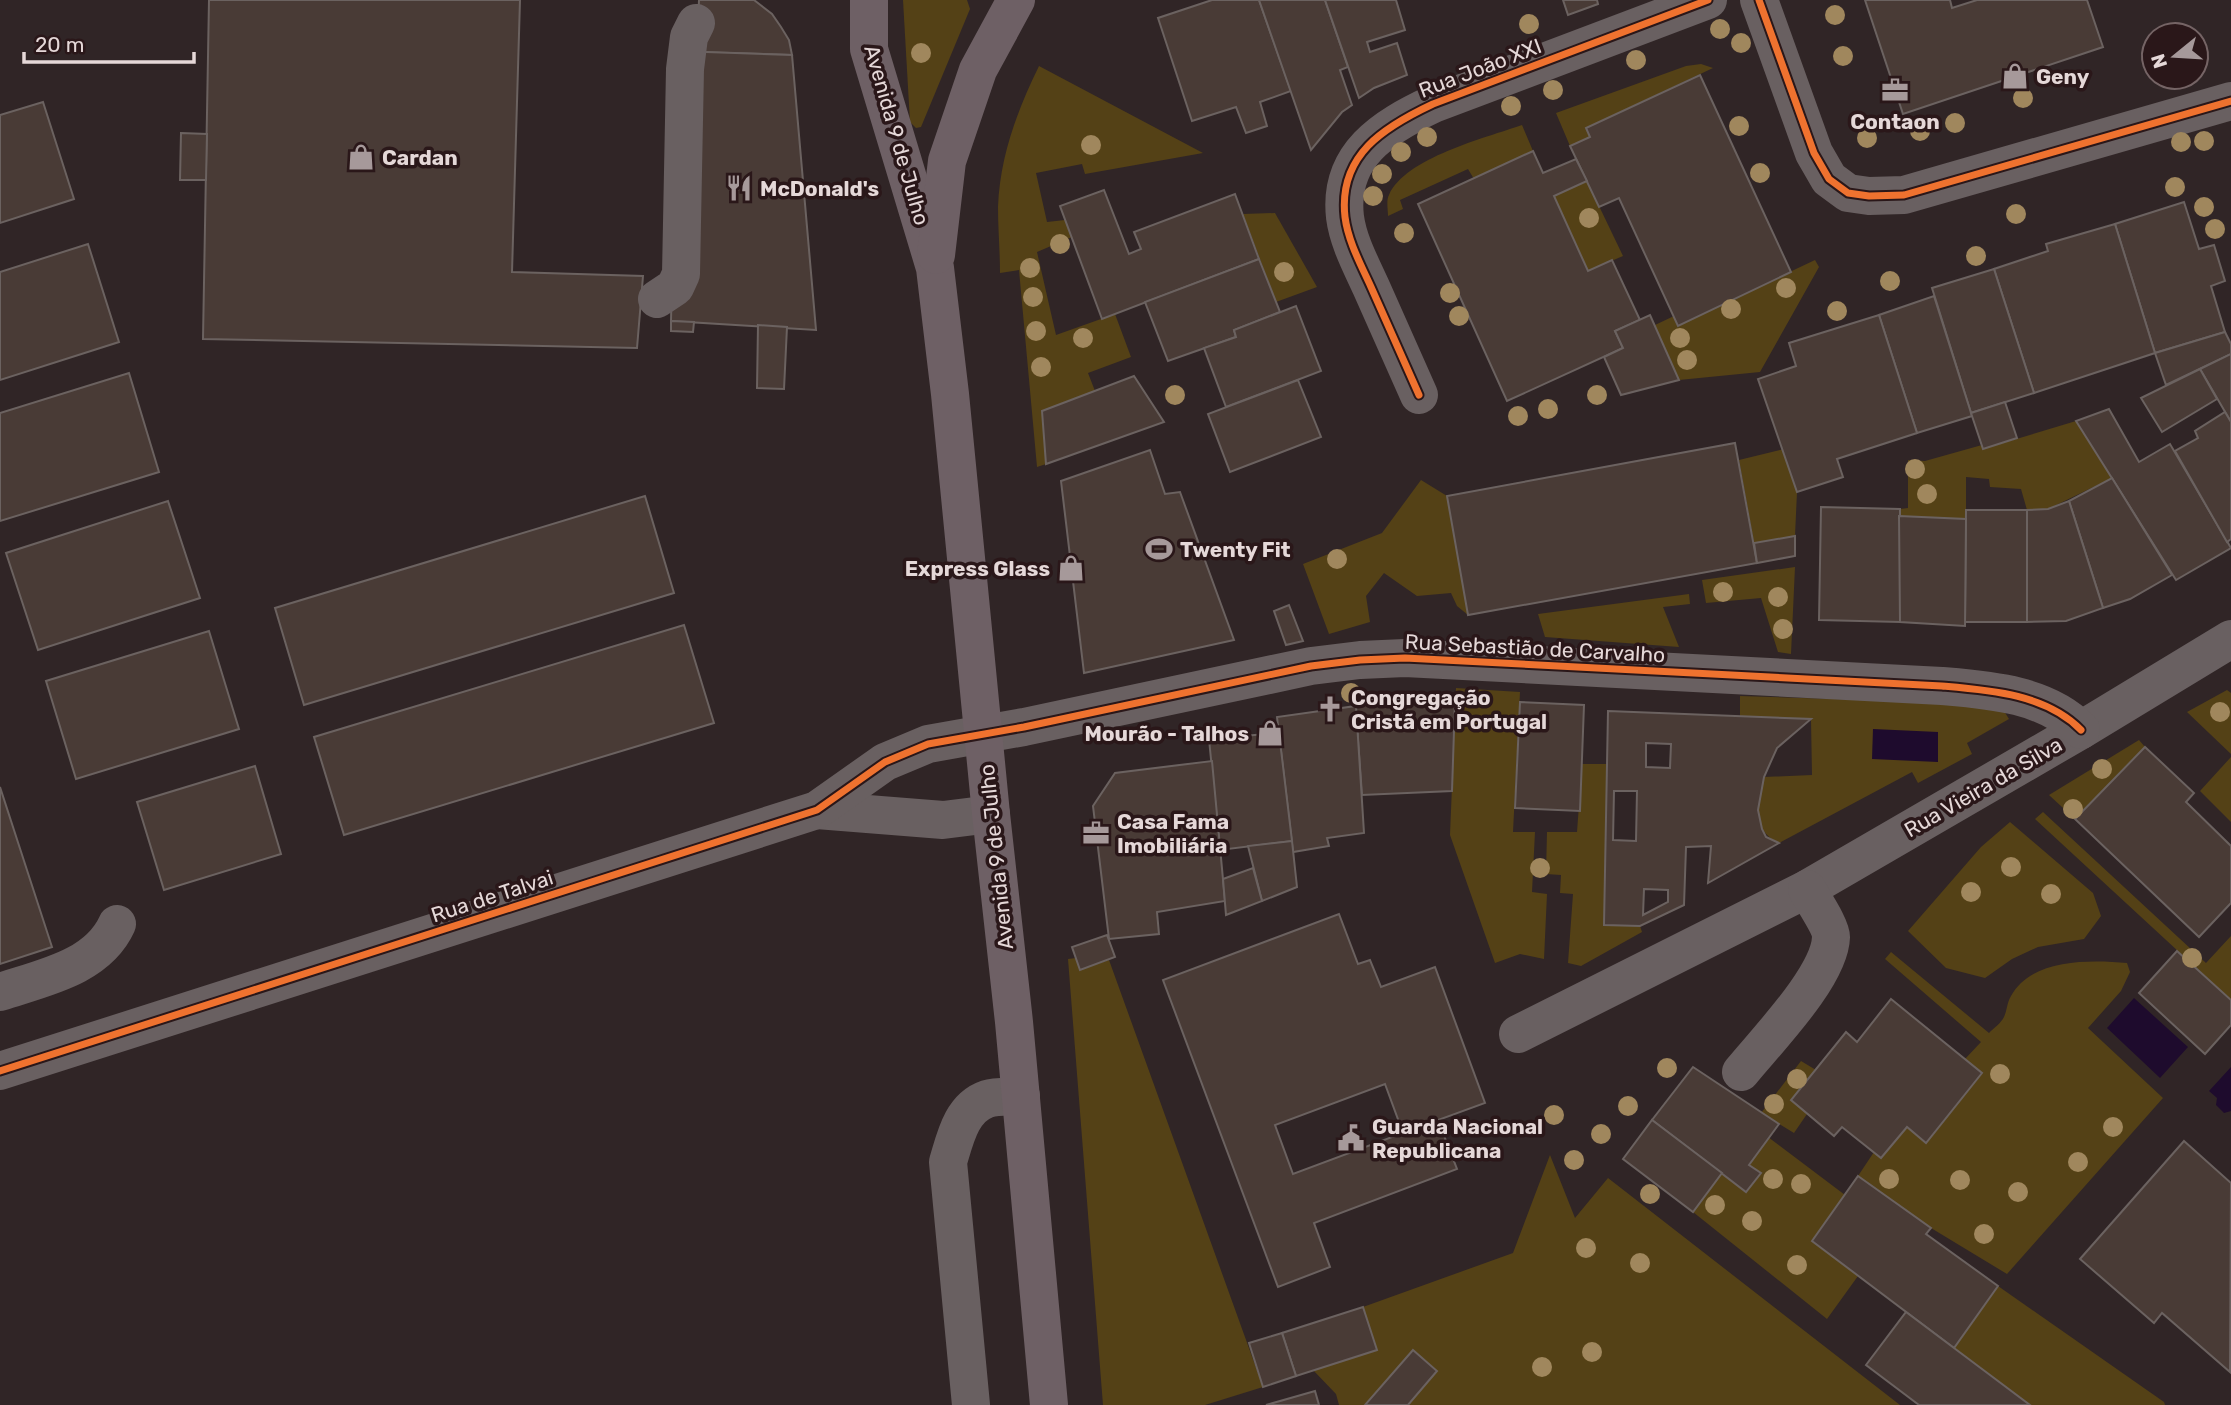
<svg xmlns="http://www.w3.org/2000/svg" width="2231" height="1405" font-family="Rubik,sans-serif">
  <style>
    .green { fill: #544116 }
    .water { fill: #1e0b2d }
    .building { fill: #493b36; stroke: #6b6260; stroke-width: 2; fill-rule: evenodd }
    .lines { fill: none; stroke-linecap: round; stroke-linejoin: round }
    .minor { stroke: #696061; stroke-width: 38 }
    .major { stroke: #6e6065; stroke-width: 38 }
    .cycleway-casing { stroke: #2a1719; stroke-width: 11 }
    .cycleway { stroke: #ef722f; stroke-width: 7 }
    .tree { fill: #a0875d }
    .labels { text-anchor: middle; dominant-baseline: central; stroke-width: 7; stroke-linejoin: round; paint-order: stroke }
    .street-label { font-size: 21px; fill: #e5d8d8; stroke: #2a1719 }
    .poi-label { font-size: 21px; font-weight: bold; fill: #e5d8d8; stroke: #2a1719; text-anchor: start }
  </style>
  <rect width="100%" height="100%" fill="#302526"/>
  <g class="green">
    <polygon points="903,0 967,0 970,9 921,127 916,128 910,122"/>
    <polygon points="1701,64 1713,68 1586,128 1590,137 1570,146 1556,113 1686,66"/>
    <path d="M1039 66 1203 153 1085 174 1082 164 1036 173 1047 222 1065 220 1072 237 1037 252 1056 335 1115 314 1131 357 1088 373 1095 391 1046 464 1037 467 1019 270 1000 273C1000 251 998 229 998 207 1000 156 1017 111 1039 66Z"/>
    <path d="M1522 125 1533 151 1474 179 1468 169 1400 200 1403 209 1388 216C1388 210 1386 200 1389 195 1405 158 1485 138 1522 125Z"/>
    <polygon points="1587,181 1623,256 1588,271 1554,196"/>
    <polygon points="1275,213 1317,287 1276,302 1243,214"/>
    <polygon points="1815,260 1819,267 1760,372 1679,380 1655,325 1674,316 1678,325"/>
    <polygon points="2076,421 2112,478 2048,509 2027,510 2021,489 1990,487 1989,479 1966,477 1966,519 1899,516 1900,509 1908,508 1908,460 1925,461 1982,445 1983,449"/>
    <polygon points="1784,449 1797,492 1795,536 1754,543 1739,460"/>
    <polygon points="1421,480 1447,496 1468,615 1457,606 1451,593 1417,596 1384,573 1366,596 1370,622 1329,634 1303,564 1382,533"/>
    <polygon points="1795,567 1791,654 1778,652 1761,598 1706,603 1702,580"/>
    <polygon points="1689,594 1690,604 1663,607 1679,647 1545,637 1538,614"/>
    <polygon points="1456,688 1520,692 1513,832 1535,832 1532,892 1547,894 1544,959 1520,954 1495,963 1450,835"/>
    <polygon points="2227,690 2231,693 2231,754 2187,712"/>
    <path d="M1740 696 1993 704 2004 711 2009 719 1967 743 1972 754 1918 783 1912 772 1779 843C1750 829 1759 804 1764 777L1812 775 1811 720 1740 717Z"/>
    <polygon points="2139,740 2145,747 2075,819 2049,795"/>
    <polygon points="2231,757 2231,822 2200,791"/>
    <polygon points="1582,764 1607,764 1604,924 1640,926 1642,932 1581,966 1568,963 1573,894 1560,893 1561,875 1546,874 1547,832 1577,832"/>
    <polygon points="2043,812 2206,963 2231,936 2231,1000 2035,819"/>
    <polygon points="2010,822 2093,893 2101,916 2084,939 2038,947 2012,959 1985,978 1946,968 1908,931 1981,847"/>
    <path d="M1891 952 1989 1033C1994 1028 2001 1023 2004 1017 2007 1011 2007 1002 2011 996 2032 958 2090 960 2127 963L2130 972 2121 991 2088 1028 2163 1098 2007 1274 1931 1228 1858 1176 1874 1152 1881 1158 1907 1127 1926 1143 1982 1073 1965 1059 1981 1042 1885 959Z"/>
    <polygon points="1076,958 1080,970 1109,960 1263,1387 1205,1405 1103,1405 1068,959"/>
    <polygon points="1801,1061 1816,1070 1791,1100 1807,1114 1794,1133 1761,1113"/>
    <polygon points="1768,1137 1845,1195 1812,1241 1858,1276 1827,1319 1693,1212 1722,1173 1747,1191 1761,1173 1749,1165"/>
    <polygon points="1550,1155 1575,1218 1608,1178 1900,1405 1408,1405 1437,1371 1413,1350 1365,1405 1339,1405 1336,1394 1313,1370 1376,1350 1363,1307 1513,1253"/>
    <polygon points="1998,1286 2164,1402 2165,1405 2030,1405 1954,1348"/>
  </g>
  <g class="water">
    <polygon points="1873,729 1938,732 1938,762 1872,759"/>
    <polygon points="2134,998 2188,1047 2160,1078 2107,1028"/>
    <polygon points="2231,1067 2231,1111 2224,1113 2216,1105 2217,1098 2209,1091"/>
  </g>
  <g class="building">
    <polygon points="209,0 520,0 512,272 643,276 637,348 203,339"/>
    <polygon points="699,0 754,0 772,14 781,27 789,40 792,55 697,52"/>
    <polygon points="1212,0 1259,0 1291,91 1260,102 1267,126 1246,133 1236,107 1192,121 1158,18"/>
    <polygon points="1259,0 1325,0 1348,67 1340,70 1352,105 1342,112 1311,150"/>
    <polygon points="1325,0 1396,0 1405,30 1367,42 1370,52 1397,43 1407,75 1374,88 1359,98"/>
    <polygon points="1563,0 1597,0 1598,4 1568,15"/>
    <polygon points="1865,0 1950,0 1952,8 1977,0 2087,0 2103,47 1903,114"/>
    <polygon points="677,51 792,55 816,330 671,321"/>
    <polygon points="1700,75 1791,272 1678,326 1619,198 1599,207 1570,146 1590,137 1586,128"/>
    <polygon points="43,102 74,199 0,223 0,115"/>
    <polygon points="181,133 207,134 206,180 180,180"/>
    <polygon points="1533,151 1543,173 1576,159 1587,181 1554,196 1588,271 1612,260 1640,320 1615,331 1623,348 1507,401 1418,204"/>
    <polygon points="1104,190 1129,254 1141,249 1134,232 1235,194 1259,259 1102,319 1060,206"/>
    <polygon points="2184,202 2199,249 2214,245 2225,281 2211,286 2225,332 2155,353 2115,224"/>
    <polygon points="2115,224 2155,353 2034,393 1994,269 2048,251 2046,244"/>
    <polygon points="88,244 119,342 0,380 0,272"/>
    <polygon points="1259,259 1280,312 1234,330 1236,337 1168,361 1145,302"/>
    <polygon points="1994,269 2034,393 1971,413 1932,288"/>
    <polygon points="1934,296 1972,416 1917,433 1879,315"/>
    <polygon points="1296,306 1321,371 1226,407 1204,348 1236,337 1234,330"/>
    <polygon points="1650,315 1679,380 1621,395 1604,357 1623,348 1615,331"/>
    <polygon points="1879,315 1917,433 1837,459 1843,477 1797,492 1758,379 1796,366 1789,343"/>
    <polygon points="671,321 694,322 693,332 671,331"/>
    <polygon points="758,325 787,327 784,389 757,388"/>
    <polygon points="2225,332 2231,344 2231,354 2166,385 2155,353"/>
    <polygon points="2231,354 2231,422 2200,369"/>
    <polygon points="2200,369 2217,399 2162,432 2141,398"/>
    <polygon points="129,373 159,472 0,521 0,413"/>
    <polygon points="1134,376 1164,422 1046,464 1042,411"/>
    <polygon points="1298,380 1321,437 1230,472 1208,414"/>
    <polygon points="2005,402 2017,438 1983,449 1971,413"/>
    <polygon points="2109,409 2139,462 2170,444 2231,548 2176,580 2076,421"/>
    <polygon points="2225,412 2231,422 2231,539 2227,542 2175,451 2198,438 2195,431"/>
    <polygon points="1735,443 1757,563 1468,615 1447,496"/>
    <polygon points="1150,450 1165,494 1180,492 1234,640 1084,673 1061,481"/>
    <polygon points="2112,478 2172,575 2130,599 2103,608 2069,501"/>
    <polygon points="645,496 674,593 304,705 275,608"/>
    <polygon points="168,501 200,598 38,650 6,553"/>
    <polygon points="2069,501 2103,608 2066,621 2027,622 2027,510 2048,509"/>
    <polygon points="1821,507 1900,509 1900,622 1819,620"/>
    <polygon points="1966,510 2027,510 2027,622 1965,622"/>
    <polygon points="1899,516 1966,519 1965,626 1900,622"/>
    <polygon points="1795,536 1795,556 1757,563 1754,543"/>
    <polygon points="1289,605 1303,641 1286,645 1274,611"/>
    <polygon points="684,625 714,723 344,835 314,737"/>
    <polygon points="209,631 239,729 76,779 46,681"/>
    <polygon points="1355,699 1455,701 1452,791 1362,795"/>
    <polygon points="1520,702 1584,705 1580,811 1515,808"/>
    <polygon points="1356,706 1364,833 1327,838 1329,846 1293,852 1277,717"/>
    <path d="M1608 711 1811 719 1777 748 1764 777 1758 810 1762 829 1766 837 1779 843 1708 883 1711 846 1686 847 1684 905 1640 926 1604 925ZM1646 743 1671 744 1670 768 1646 767ZM1614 791H1637L1636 841 1613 840ZM1644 889 1668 890V902L1643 915Z"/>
    <polygon points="1279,733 1292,841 1220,850 1209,739"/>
    <polygon points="2145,747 2194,793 2186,802 2231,846 2231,903 2199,937 2075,819"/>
    <polygon points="1212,761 1225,901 1157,912 1159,934 1109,939 1093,806 1115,773"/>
    <polygon points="255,766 281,854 164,890 137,802"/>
    <polygon points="0,787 52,947 0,964"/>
    <polygon points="1292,841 1297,887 1262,901 1248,846"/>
    <polygon points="1253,868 1262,901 1226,915 1223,879"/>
    <path d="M1339 914 1358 964 1370 960 1381 987 1435 967 1485 1103 1438 1120 1457 1169 1314 1223 1330 1267 1278 1287 1163 980ZM1385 1084 1403 1133 1293 1174 1275 1125Z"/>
    <polygon points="1107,935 1115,957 1080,970 1072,947"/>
    <polygon points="2177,951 2231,1000 2231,1025 2205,1054 2139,993"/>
    <polygon points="1891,999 1982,1073 1926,1143 1907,1127 1881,1158 1842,1127 1834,1136 1791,1100 1846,1032 1857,1042"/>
    <polygon points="1693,1067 1779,1124 1749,1165 1761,1173 1746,1192 1652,1120"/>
    <polygon points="1652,1120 1722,1173 1693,1212 1623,1159"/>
    <polygon points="2184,1141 2231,1183 2230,1372 2162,1313 2154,1323 2080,1259"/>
    <polygon points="1858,1176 1931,1228 1926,1234 1998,1286 1954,1348 1812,1241"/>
    <polygon points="1363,1307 1377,1350 1296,1376 1282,1333"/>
    <polygon points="1906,1312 2030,1405 1919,1405 1866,1365"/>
    <polygon points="1282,1333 1296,1376 1263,1387 1249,1343"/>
    <polygon points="1413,1350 1437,1371 1408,1405 1365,1405"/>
    <polygon points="1315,1391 1319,1405 1266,1405"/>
  </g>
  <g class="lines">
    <g class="minor">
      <polyline points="1759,0 1814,153 1829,179 1848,193 1869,196 1904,195 2231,101"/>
      <polyline points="657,299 675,287 681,274 685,69 689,37 696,23"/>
      <path d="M1419 395C1403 359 1387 323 1371 287 1361 265 1348 241 1345 217 1338 155 1384 127 1433 104L1708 0"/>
      <polyline points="817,810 943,820 991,814"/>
      <path d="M0 992C42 978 97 968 117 924"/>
      <polyline points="1518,1034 1807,889 2081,730 2231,639"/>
      <path d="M0 1071 817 810 885 762 928 744 1024 727 1311 666 1360 660 1405 658 1942 686C1989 690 2046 694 2081 730"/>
      <path d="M1741 1072C1767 1040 1830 976 1831 937 1831 926 1812 899 1807 889"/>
      <path d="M971 1405 948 1162C955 1139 961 1108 987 1099 997 1096 1010 1097 1021 1096"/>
    </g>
    <g class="major">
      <polyline points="869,0 869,49 935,268 950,394 991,814 1014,1022 1049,1405"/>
      <polyline points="936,255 947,161 978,70 1016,0"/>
    </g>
    <g class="cycleway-casing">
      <g id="cycleway">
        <polyline points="1759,0 1814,153 1829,179 1848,193 1869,196 1904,195 2231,101"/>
        <path d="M1419 395C1403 359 1387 323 1371 287 1361 265 1348 241 1345 217 1338 155 1384 127 1433 104L1708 0"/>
        <path d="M0 1071 817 810 885 762 928 744 1024 727 1311 666 1360 660 1405 658 1942 686C1989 690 2046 694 2081 730"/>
      </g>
    </g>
    <use href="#cycleway" class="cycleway"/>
  </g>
  <g class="tree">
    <circle cx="1835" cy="15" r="10"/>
    <circle cx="1529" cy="24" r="10"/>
    <circle cx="1720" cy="29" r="10"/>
    <circle cx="1741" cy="43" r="10"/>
    <circle cx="921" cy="53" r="10"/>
    <circle cx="1843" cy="56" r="10"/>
    <circle cx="1636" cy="60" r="10"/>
    <circle cx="1553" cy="90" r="10"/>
    <circle cx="2023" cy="98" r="10"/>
    <circle cx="1511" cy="106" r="10"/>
    <circle cx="1955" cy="123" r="10"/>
    <circle cx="1739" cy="126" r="10"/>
    <circle cx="1920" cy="131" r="10"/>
    <circle cx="1427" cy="137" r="10"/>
    <circle cx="1867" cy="138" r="10"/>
    <circle cx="2204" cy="141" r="10"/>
    <circle cx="2181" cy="142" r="10"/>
    <circle cx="1091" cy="145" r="10"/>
    <circle cx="1401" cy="152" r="10"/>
    <circle cx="1760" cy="173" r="10"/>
    <circle cx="1382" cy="174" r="10"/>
    <circle cx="2175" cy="187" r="10"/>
    <circle cx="1373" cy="196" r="10"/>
    <circle cx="2204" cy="207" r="10"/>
    <circle cx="2016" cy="214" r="10"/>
    <circle cx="1589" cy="218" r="10"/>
    <circle cx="2215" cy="229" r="10"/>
    <circle cx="1404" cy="233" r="10"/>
    <circle cx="1060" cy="244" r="10"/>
    <circle cx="1976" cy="256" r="10"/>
    <circle cx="1030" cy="268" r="10"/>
    <circle cx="1284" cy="272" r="10"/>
    <circle cx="1890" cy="281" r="10"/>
    <circle cx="1786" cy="288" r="10"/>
    <circle cx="1450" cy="293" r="10"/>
    <circle cx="1033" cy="297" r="10"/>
    <circle cx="1731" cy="309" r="10"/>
    <circle cx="1837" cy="311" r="10"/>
    <circle cx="1459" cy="316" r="10"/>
    <circle cx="1036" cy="331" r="10"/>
    <circle cx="1083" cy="338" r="10"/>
    <circle cx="1680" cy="338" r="10"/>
    <circle cx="1687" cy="360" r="10"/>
    <circle cx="1041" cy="367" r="10"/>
    <circle cx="1175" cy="395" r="10"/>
    <circle cx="1597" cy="395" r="10"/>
    <circle cx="1548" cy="409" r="10"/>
    <circle cx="1518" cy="416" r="10"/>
    <circle cx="1915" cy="469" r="10"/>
    <circle cx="1927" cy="494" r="10"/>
    <circle cx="1337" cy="559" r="10"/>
    <circle cx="1723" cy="592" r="10"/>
    <circle cx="1778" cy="597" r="10"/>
    <circle cx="1783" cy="629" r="10"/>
    <circle cx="1351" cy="693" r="10"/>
    <circle cx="2220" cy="712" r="10"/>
    <circle cx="2102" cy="769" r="10"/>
    <circle cx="2073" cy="809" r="10"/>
    <circle cx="2011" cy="867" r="10"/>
    <circle cx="1540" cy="868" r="10"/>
    <circle cx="1971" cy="892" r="10"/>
    <circle cx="2051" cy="894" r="10"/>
    <circle cx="2192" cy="958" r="10"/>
    <circle cx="1667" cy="1068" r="10"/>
    <circle cx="2000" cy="1074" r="10"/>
    <circle cx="1797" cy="1079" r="10"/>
    <circle cx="1774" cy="1104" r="10"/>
    <circle cx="1628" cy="1106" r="10"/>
    <circle cx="1554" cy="1115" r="10"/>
    <circle cx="2113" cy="1127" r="10"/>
    <circle cx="1601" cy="1134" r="10"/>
    <circle cx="1574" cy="1160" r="10"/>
    <circle cx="2078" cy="1162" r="10"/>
    <circle cx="1773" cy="1179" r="10"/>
    <circle cx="1889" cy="1179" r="10"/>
    <circle cx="1960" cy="1180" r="10"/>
    <circle cx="1801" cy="1184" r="10"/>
    <circle cx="2018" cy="1192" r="10"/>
    <circle cx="1650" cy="1194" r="10"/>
    <circle cx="1715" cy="1205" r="10"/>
    <circle cx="1752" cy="1221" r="10"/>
    <circle cx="1984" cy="1234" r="10"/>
    <circle cx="1586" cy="1248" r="10"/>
    <circle cx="1640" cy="1263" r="10"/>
    <circle cx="1797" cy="1265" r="10"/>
    <circle cx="1592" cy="1352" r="10"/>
    <circle cx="1542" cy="1367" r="10"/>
  </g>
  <defs>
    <g id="shop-bare" transform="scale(2.1)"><path d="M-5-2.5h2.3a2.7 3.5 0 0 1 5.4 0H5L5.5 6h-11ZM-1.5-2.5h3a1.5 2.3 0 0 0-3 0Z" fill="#a6999a" stroke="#2a1719" stroke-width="2.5" paint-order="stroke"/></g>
    <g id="office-bare" transform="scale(2.1)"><path d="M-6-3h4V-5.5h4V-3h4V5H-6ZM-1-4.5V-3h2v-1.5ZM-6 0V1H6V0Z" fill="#a6999a" stroke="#2a1719" stroke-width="2.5" paint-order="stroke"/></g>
    <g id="restaurant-bare" transform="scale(2.1)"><path d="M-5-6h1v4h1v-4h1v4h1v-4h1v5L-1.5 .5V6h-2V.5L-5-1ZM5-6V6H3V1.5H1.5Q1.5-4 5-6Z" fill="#a6999a" stroke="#2a1719" stroke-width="2.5" paint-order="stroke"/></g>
    <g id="stadium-bare" transform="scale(2.1)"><path d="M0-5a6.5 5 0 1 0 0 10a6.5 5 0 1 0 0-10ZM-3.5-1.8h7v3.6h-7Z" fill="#a6999a" stroke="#2a1719" stroke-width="2.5" paint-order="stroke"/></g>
    <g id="church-bare" transform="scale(2.1)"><path d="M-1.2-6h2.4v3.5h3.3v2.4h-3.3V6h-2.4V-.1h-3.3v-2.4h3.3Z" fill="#a6999a" stroke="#2a1719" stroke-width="2.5" paint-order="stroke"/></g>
    <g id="civic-bare" transform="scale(2.1)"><path d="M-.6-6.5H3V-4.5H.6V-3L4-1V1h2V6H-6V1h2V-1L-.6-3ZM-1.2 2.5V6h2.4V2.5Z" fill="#a6999a" stroke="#2a1719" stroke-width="2.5" paint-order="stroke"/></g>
  </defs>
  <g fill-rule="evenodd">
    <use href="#shop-bare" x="2015" y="76"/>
    <use href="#office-bare" x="1895" y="90"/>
    <use href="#shop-bare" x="361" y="157"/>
    <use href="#restaurant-bare" x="739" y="188"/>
    <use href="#stadium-bare" x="1159" y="549"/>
    <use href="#shop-bare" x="1071" y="568"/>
    <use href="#church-bare" x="1330" y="709"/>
    <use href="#shop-bare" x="1270" y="733"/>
    <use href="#office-bare" x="1096" y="833"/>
    <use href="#civic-bare" x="1351" y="1138"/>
  </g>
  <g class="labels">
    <g class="street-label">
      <text transform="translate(1480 68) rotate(-21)">Rua João XXI</text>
      <text transform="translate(897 135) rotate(74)">Avenida 9 de Julho</text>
      <text transform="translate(1535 648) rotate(3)">Rua Sebastião de Carvalho</text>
      <text transform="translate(1983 787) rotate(-30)">Rua Vieira da Silva</text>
      <text transform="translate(996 857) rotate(-96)">Avenida 9 de Julho</text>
      <text transform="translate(492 896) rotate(-18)">Rua de Talvai</text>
    </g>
    <g class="poi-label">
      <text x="2036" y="76">Geny</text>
      <text x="1895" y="121" text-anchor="middle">Contaon</text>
      <text x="382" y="157">Cardan</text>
      <text x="760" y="188">McDonald's</text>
      <text x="1180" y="549">Twenty Fit</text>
      <text x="1050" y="568" text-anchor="end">Express Glass</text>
      <text x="1351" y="697">Congregação<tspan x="1351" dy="24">Cristã em Portugal</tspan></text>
      <text x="1249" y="733" text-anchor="end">Mourão - Talhos</text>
      <text x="1117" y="821">Casa Fama<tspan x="1117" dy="24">Imobiliária</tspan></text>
      <text x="1372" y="1126">Guarda Nacional<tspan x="1372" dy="24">Republicana</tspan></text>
    </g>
  </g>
  <g transform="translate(2175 56) rotate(252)"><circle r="33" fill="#2a1719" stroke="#756465" stroke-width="2"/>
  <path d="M0-5L12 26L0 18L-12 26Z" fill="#a6999a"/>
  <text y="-10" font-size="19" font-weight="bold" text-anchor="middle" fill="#e5d8d8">N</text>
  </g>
  <path d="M24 52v10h170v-10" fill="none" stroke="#e5d8d8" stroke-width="3.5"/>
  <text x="35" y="52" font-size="21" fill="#e5d8d8" stroke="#2a1719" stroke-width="5" paint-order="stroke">20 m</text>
</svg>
